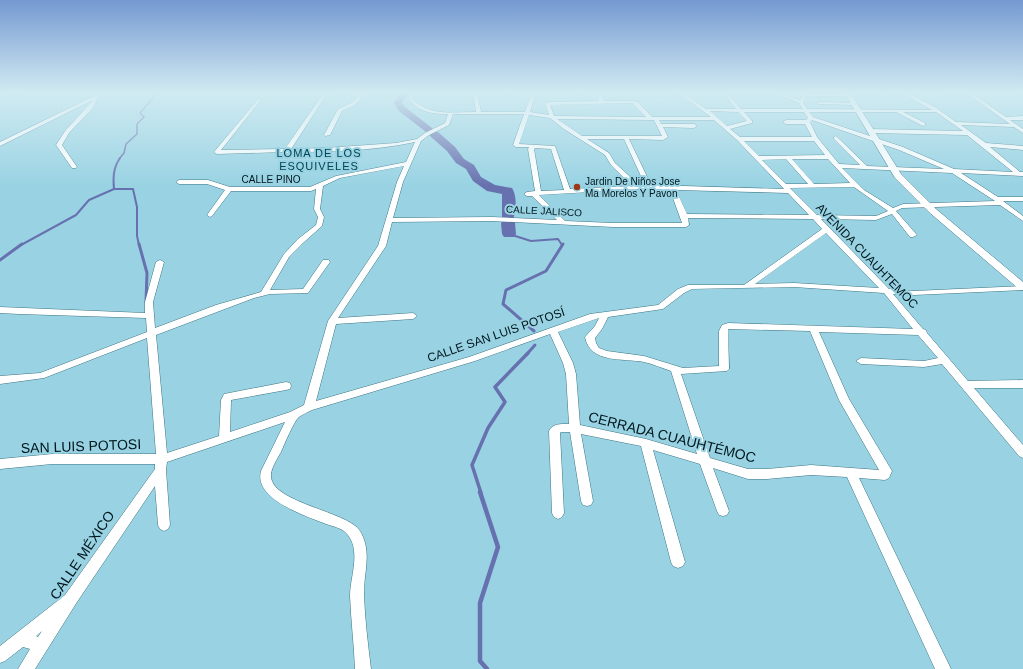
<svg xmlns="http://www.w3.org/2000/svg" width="1023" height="669" font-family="Arial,sans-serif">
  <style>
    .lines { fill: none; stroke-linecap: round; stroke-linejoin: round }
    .stream-far4 { stroke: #6871af; stroke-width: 1.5 }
    .stream-far3 { stroke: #6871af; stroke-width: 2 }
    .stream-far2 { stroke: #6871af; stroke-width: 3 }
    .stream-far1 { stroke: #6871af; stroke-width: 3.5 }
    .stream { stroke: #6871af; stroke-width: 4.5 }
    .river { fill: #6871af; fill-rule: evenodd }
    .minor-casing { stroke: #3d7583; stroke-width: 1 }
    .major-casing { stroke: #3d7583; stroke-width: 1 }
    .minor { fill: #fff; fill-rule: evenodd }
    .major { fill: #fff; fill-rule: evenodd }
    .poi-dot { fill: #9d3617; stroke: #99d3e3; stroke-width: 1.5 }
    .labels { text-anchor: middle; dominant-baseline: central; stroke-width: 4; stroke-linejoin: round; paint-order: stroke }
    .far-street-label { font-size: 10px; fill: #01161c; stroke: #99d3e3 }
    .far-poi-label { font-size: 10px; fill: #01161c; stroke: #99d3e3; text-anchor: start }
    .far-neighbourhood-label { font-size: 11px; letter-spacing: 1px; fill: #014452; stroke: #99d3e3 }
    .street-label { font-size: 12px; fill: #01161c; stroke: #99d3e3 }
    .near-street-label { font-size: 14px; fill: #01161c; stroke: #99d3e3 }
  </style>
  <rect width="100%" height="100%" fill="#99d3e3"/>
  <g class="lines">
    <polyline class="stream-far4" points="119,159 124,153 126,144 137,134 137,124 144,117 140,113 158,92"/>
    <g class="stream-far3">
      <path d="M114 189C113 178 113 168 120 158"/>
      <polyline points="509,234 531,241 558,239 562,245"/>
      <polyline points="21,245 76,215 89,200 114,189 133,189 137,207 137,236 139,245"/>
    </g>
    <g class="stream-far2">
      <polyline points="139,244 147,273 146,302"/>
      <polyline points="0,260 22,244"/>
      <polyline points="534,331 503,304 506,290 546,271 563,244"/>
      <polyline points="527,354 535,345"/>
    </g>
    <polyline class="stream-far1" points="481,493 472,465 488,428 505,402 495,387 528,353"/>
    <polyline class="stream" points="480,492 498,547 480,603 480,661 487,669"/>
    <path class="river" d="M401 92H407L408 94 402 103 405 107 432 128 433 131 438 132 455 147 464 159 474 165 481 177 495 185 512 188C517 195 517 214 512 220L515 223 516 234 514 237H504L502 234 501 223 504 220 502 217V194L487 191 473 181 466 169 456 163 447 151 430 136V133L426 132 399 111 394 103Z"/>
    <g class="minor-casing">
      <g id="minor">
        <polygon points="13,92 22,92 0,96 0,94"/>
        <polygon points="103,92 108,92 98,97 93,108 69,133 62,145 77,167 76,168 72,168 56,145 65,131 93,100 0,146 0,142 94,96 95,94"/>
        <path d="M324 92H415L412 98C429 117 453 112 476 112L473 92H477L481 112H525L532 92H536L530 112 549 115 545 103 550 102 599 101 597 92H601L604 101H635L639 103 652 117H711L681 95 659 96 657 95 681 92 706 109H736L722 92H765L763 93 728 94 741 109H803L799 103 772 92H777L800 100 802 96 800 92H804L805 94H846L848 92H905L935 107 956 122 1010 124 966 93H947L945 92H970L1006 117 1023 116V120H1010L1023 129V133L1014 127 961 125 986 143 1023 146V150L990 147 1020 172H1023V176L961 173 998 197H1023V201H1003L1023 216V221L1000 205 902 208 896 211 917 235 913 237H910L892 214 876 220 821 219 889 289 914 291 1023 286V290L914 295 893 294 923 329 926 330 927 333 968 381 1023 380V388H974L1023 445V458L1019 456 942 364 924 367 861 364 856 361 861 358 924 361 938 358 918 335 819 332 849 399 892 471 889 478 885 480 859 478 951 669H935L847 477 811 475 767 479H748L713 468 729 511 727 515 723 516 719 515 717 511 700 464 653 450 685 562 683 566 678 568 673 566 671 562 641 446 581 434 593 501 591 505 587 506 583 505 581 501 570 432H561L560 433 564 513 562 517 558 519 554 517 552 513 549 431C553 423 562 424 569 424L566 374 563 363 550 334 475 361 312 410C308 412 303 414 299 417 294 421 284 445 281 452 277 459 270 470 271 477 273 503 349 512 360 531 373 553 363 573 364 596 365 620 368 645 371 669H355C354 645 351 620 350 596 350 582 356 565 354 551 354 545 350 536 345 532 341 528 332 526 326 524 306 516 253 499 261 471L285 422 167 462 166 470 170 525 168 529 164 531 160 529 158 525 155 486 77 602 35 669H18L30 649 23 647 5 661 0 663V646L65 595 155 469V464H52L0 469V459L52 454H156L147 338 44 378 0 384V376L40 373 147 332 146 318 19 314 0 313V307L145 313V302L156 262 160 260 164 262 153 302 155 328 216 305 261 292 284 254 298 239 316 225 318 217 314 209 316 189 311 191H231L212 216 210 217 207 215 225 190 207 184H179L176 182 179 180H208L230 187H310L336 176 406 162 415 142C374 151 330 152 289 152L286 154 283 152 217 154 214 152 259 98 261 100 221 150 285 149ZM347 93 359 95 351 103 338 109 324 135 325 136 330 135 342 111 355 105 364 95 410 93 408 98C419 112 431 114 448 114L445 123 425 133 417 139 396 143 325 148 291 149 327 94ZM851 94 905 95 932 110 807 109 803 103 806 96H849ZM632 103 646 117 554 116 550 105ZM710 111 738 112 747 121 727 126ZM744 112H804L808 118 806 120H786L783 122 786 124H805L812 137H740L730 129 752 123V121ZM809 112H896L923 126 925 125V123L903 112H936L963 131 870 129 867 131 870 133 967 135 1013 172 954 169 903 147 813 117ZM453 114H524L513 145 516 147H529L528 149 535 191 527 192 524 194 527 196H532L557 220 492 217 393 218 403 182 421 141 429 135 449 125ZM529 115 550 118 564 129 605 155 611 165 632 186 570 189 555 146 519 144ZM557 119 654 120 662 136H582ZM659 120H714L737 140 784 189 651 185 629 139 663 140 668 137 663 127 694 128 697 126 694 124H661ZM812 120 899 150 944 169 867 166 836 136 834 137V139L860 165 839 164 817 137 810 122ZM587 139H624L645 185H639L615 163 609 153ZM744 141H814L825 155 759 156ZM535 148 551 149 564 190 541 191 534 149ZM786 159 808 184H786L762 160ZM792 159H828L850 183 814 184ZM404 166 397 182 378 246 328 321 304 405 290 412 230 432 231 400 286 390 290 389 291 386 290 383 286 382 224 394 221 400 219 436 167 453 156 335 254 298 270 294 308 293 330 262 329 260H323L303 289 270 290 289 257 303 243 322 226 324 217 320 209 323 186 340 178ZM842 168 952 173 995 201 903 204 893 208 864 190ZM854 187 888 211 876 216 817 215 790 188ZM642 189 670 190 682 223H613L565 221 539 195ZM676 190 788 193 809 215 687 214ZM688 218 813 219 822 229 744 285H688L678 289 658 305 590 314 469 357 316 401 336 324 413 319 417 316 413 313 338 318 386 246 392 222 492 221 613 227H686L689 225ZM826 233 879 288 794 283 755 284ZM794 287 884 293 913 329 728 323 722 325 719 331V366L683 368 644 356 607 351 599 348 596 343 595 338 602 329 608 317 663 309 684 293 692 289ZM599 318 595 326 585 337C590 364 624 358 644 362 653 364 662 368 671 371L697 454 646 439 580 425 576 374 573 363 558 332ZM728 329 810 331 839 400 879 470 811 465 767 469H748L710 458 681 374 727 371 729 369ZM42 631 38 637 36 636Z"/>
        <polygon points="578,92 582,92 583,93 581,94"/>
        <polygon points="1018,92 1023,92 1023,94"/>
        <polygon points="820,102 853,103 855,104 853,105 818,104 818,103"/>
      </g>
    </g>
    <g class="major-casing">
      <polygon id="major" points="844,92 850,92 901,174 936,209 1023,282 1023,290 1019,289 930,213 895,178"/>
    </g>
    <use href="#minor" class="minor"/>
    <use href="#major" class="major"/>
  </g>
  <linearGradient id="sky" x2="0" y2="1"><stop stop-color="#7599d1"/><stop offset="0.5" stop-color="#d1ebf2"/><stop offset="1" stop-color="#d1ebf2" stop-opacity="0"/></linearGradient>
  <rect width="1023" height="185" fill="url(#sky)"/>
  <circle class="poi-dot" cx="577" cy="187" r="4"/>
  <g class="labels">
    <g class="far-street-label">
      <text x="271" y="179">CALLE PINO</text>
      <text transform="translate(544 211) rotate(3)">CALLE JALISCO</text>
    </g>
    <g class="far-poi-label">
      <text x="585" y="181">Jardin De Niños Jose<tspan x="585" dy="12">Ma Morelos Y Pavon</tspan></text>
    </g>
    <g class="far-neighbourhood-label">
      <text x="319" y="153">LOMA DE LOS<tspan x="319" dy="13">ESQUIVELES</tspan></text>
    </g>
    <g class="street-label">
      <text transform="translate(867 256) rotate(46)">AVENIDA CUAUHTEMOC</text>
      <text transform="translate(496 335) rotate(-19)">CALLE SAN LUIS POTOSÍ</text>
    </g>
    <g class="near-street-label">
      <text transform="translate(672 437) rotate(14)">CERRADA CUAUHTÉMOC</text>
      <text transform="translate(81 446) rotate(-2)">SAN LUIS POTOSI</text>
      <text transform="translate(82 555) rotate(-56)">CALLE MÉXICO</text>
    </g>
  </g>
</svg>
